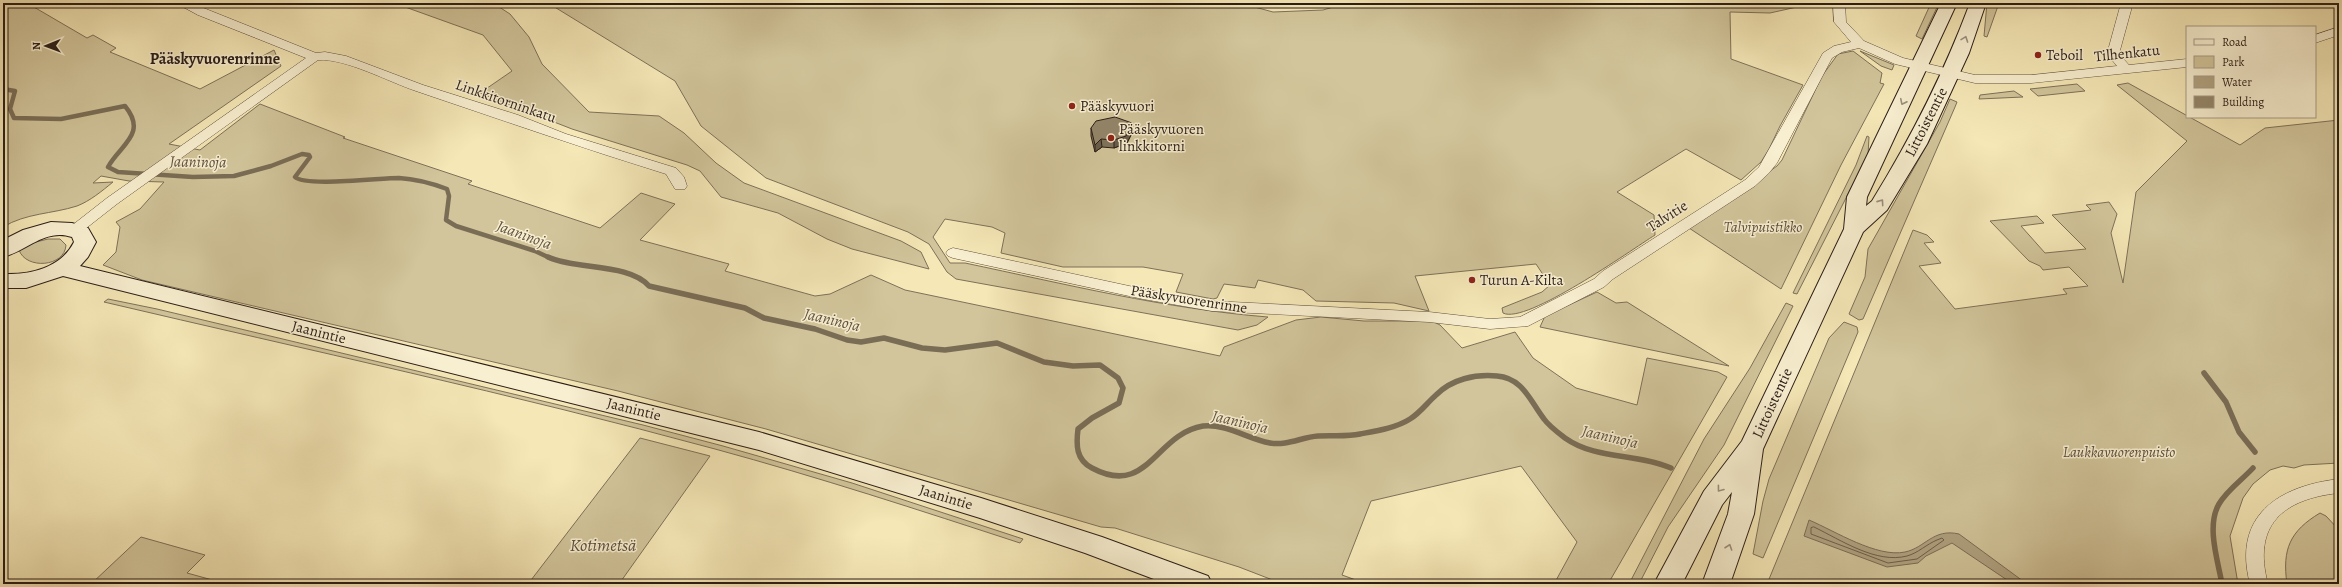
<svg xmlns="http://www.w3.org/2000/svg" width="2342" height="587" font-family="Alegreya,serif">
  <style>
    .green { fill: #d2c59b; stroke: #7e7159 }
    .water { fill: #b0a280; stroke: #7a6d56 }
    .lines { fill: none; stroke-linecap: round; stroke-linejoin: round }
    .shore { stroke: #6d604c; stroke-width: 1 }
    .stream-far1 { stroke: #7a6d56; stroke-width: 4.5 }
    .stream { stroke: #7a6d56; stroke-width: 5.5 }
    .minor-casing { stroke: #5d503f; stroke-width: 1 }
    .secondary-casing { stroke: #2a1d17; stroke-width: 2 }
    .minor { fill: #f8efd0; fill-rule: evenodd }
    .secondary { fill: #f8efd0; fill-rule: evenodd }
    .wall { fill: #7f735b; stroke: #2a1d17 }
    .shaded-wall { fill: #685e4a; stroke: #2a1d17 }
    .building { fill: #94866a; stroke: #2a1d17 }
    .oneway { stroke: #9b907d }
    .poi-dot { fill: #8f2418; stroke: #f8efd0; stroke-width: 1.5 }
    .labels { text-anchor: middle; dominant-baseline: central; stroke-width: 3; stroke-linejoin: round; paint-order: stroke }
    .street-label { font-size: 15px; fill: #2a1d17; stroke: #f8efd0 }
    .poi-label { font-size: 15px; fill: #2a1d17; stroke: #f8efd0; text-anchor: start }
    .park-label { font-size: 15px; font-style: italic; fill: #5c4f3f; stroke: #f8efd0 }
    .neighbourhood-label { font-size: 16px; font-weight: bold; fill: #2a1d17; stroke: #f8efd0 }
    .water-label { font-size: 16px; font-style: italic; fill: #605241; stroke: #f8efd0 }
    .near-park-label { font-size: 18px; font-style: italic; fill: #5c4f3f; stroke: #f8efd0 }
  </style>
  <rect width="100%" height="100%" fill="#f5e7b6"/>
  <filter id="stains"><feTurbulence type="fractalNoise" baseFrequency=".005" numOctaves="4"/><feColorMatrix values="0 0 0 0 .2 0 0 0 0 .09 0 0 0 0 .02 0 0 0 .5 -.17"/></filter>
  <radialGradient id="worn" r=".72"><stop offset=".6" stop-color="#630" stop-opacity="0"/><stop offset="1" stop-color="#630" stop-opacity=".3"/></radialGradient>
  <g class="green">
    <path d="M3 3H27L87 38 93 35 116 48 110 52 200 89 274 50 281 66 169 144 200 150 260 104 345 137 343 138 472 181 468 184 600 228 641 193 675 204 640 240 729 264 725 271 815 296 830 294 871 275 905 290 1220 356 1224 347 1296 320 1321 317 1364 321H1432L1440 325 1462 348 1515 332 1533 358 1576 388 1637 405 1647 358 1718 372 1727 377 1608 584H1554L1577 542 1521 466 1371 501 1342 575 1367 584H1283L1239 567 1115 528 1101 527 766 429 618 391 142 280 103 265 116 252 120 227 116 222 140 209 164 182 129 181 101 176 93 183 113 182C102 191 90 201 77 206 52 214 26 213 3 227Z"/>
    <polygon points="394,3 493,3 510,14 529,37 542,64 589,112 659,116 684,133 716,163 744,183 901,241 921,252 929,269 852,249 827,239 778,213 721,197 700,171 687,165 572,129 480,93 512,71 483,35"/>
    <path d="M548 3H1240L1273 12 1323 10 1347 3H1815L1770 13 1730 12 1731 59 1803 85 1780 126 1769 149 1761 162 1741 180 1686 149 1617 192 1654 215 1655 235C1631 250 1526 325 1503 313L1502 308 1542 292 1550 285 1536 264 1415 276 1429 311 1394 303 1316 301 1303 290 1258 280 1255 288 1224 284 1217 298 1213 299 1176 292 1183 274 1143 267H1063L1001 253 1005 233 992 227 945 219 933 237 950 263H965C1065 284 1166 309 1268 317L1257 325 1238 330 956 279 947 272 929 244 908 232 766 178 701 126 675 81Z"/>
    <polygon points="1931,3 1939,3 1922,39 1916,36"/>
    <polygon points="1987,3 1999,3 1987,37 1984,36"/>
    <polygon points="1853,51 1882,73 1880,83 1884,84 1841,165 1781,289 1689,228 1777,166 1782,160 1822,76 1838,54"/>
    <polygon points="1860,51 1894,65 1892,70 1881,66"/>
    <polygon points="2128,83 2240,145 2265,128 2339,120 2339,463 2304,465 2294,468 2283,466 2270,470 2253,484 2243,498 2230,536 2238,584 1767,584 1913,230 1927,235 1934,242 1924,243 1941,263 1919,266 1955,309 2067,294 2063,289 2088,286 2069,267 2043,270 2040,266 2029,261 1990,221 2037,216 2044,223 2021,226 2045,253 2086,249 2052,215 2091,210 2086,205 2109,202 2117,214 2111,233 2123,283 2136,192 2187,141 2117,85"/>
    <polygon points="2077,84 2085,91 2038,96 2030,89"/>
    <polygon points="2014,91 2023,97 1979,99 1980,95"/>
    <polygon points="1950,99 1957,102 1955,107 1863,319 1859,320 1849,314 1865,277 1868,249 1940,122"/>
    <polygon points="1867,136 1869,137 1868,155 1797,294 1793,293 1856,165"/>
    <path d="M48 239H60L66 245C65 267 26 270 19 250L28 244Z"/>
    <polygon points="1597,292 1616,303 1627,302 1729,366 1540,327 1545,316"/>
    <path d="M108 299 157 309 643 425 723 446 852 483 1023 539 1020 543C919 510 818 477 715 449 513 394 308 350 104 302Z"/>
    <polygon points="1786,303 1793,306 1724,445 1668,527 1639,584 1629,584 1704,439 1750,368"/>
    <polygon points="1844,322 1857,327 1858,332 1763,558 1753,554 1763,501 1769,479 1829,338"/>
    <polygon points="640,438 710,456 619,584 528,584"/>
    <path d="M2320 513 2326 516 2339 530V584H2287C2282 549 2290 531 2320 513Z"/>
    <polygon points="141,537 205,555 187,573 227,584 91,584"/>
  </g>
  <path class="water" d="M1809 520C1835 531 1877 558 1905 552 1925 548 1933 528 1959 534L2027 584H2013L1952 543 1926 556 1918 563 1887 567 1804 536Z"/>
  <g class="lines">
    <path class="shore" d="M1814 527C1841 540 1876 564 1907 556 1918 553 1927 544 1937 540L1942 538 1944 540 1917 559 1888 563 1811 534V528Z"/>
    <path class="stream-far1" d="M3 89 15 91 10 109 14 118 61 119 125 106C148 134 120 145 108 167L118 172 193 177 234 176 271 166 302 154 309 155 310 157 295 177C305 187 380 178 399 178 416 179 431 183 447 189L449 196 446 220 456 226 535 251 550 258"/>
    <g class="stream">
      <path d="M548 257C576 270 629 263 649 286L745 308 764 318 815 329 847 340 861 342 884 338 922 348 945 350 997 343 1044 362 1073 366 1100 365 1118 378 1123 388 1119 403 1092 418 1078 429C1076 445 1076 460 1092 468 1148 498 1155 434 1203 426 1225 423 1248 439 1270 443 1287 446 1302 437 1318 436 1332 435 1346 437 1360 434 1376 431 1396 428 1410 419 1420 413 1427 403 1436 395 1452 379 1475 374 1497 376 1523 378 1530 401 1544 419 1549 426 1557 432 1565 438 1596 460 1636 453 1671 468"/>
      <polyline points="2204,373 2226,402 2239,432 2255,452"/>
      <path d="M2222 584C2218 561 2206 526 2219 504 2227 490 2242 480 2253 468"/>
    </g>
    <g class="minor-casing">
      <g id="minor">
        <path d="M176 3H191L316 53 325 52 346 56 423 85 518 115 566 134 676 168 684 177 687 186 685 189H675L666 174C582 148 499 119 416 91 389 82 345 58 318 60L117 204 80 233H70L68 230 70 227 107 198 306 58 198 15Z"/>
        <polygon points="1833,3 1845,3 1846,22 1864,41 1903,58 1975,75 2031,75 2117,66 2107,54 2121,3 2133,3 2119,54 2129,65 2187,59 2187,67 2031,83 1975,83 1895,64 1859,48 1842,52 1832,58 1777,163 1769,173 1755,186 1613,279 1604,287 1528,326 1490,329 1429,322 1212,311 1143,299 953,258 948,256 946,253 948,250 953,248 1143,289 1212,301 1429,312 1490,319 1520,317 1594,279 1603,271 1745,180 1759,167 1823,53 1834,46 1851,42 1834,22"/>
        <polygon points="2339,27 2339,35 2315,43 2315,35"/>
        <path d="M2339 479V493C2283 499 2252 525 2268 584H2250C2232 516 2278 486 2339 479Z"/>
      </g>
    </g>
    <g class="secondary-casing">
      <g id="secondary">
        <path d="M1941 3H1957L1867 197 1866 206 1872 201C1912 136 1943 75 1970 3H1986L1969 53 1927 144 1887 210 1863 232 1763 449 1754 514 1730 584H1702L1728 514 1732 492 1722 505 1682 584H1654L1704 491 1742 441 1844 229 1847 197Z"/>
        <path d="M51 222 72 223 88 228 96 242 88 257 80 266 759 432 981 498 1102 537 1208 576 1212 584H1167L1085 553 980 518 759 450 63 276 26 288H3V274C30 275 61 268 74 242L72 237C45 228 27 251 3 257V240L23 230Z"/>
      </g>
    </g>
    <use href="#minor" class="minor"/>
    <use href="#secondary" class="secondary"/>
  </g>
  <polygon class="wall" points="1091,128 1133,131 1127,143 1114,148 1102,147 1095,152 1091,136"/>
  <g class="shaded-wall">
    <polygon points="1132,123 1133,131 1127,143 1114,148 1114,140"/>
    <polygon points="1101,139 1102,147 1095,152 1095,145"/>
  </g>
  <polygon class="building" points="1115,117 1132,123 1126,136 1114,140 1101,139 1095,145 1091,128 1096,121"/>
  <defs><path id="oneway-chevron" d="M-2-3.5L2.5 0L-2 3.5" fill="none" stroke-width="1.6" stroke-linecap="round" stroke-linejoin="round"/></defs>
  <g class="oneway">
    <use href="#oneway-chevron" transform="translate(1965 39) rotate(-70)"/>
    <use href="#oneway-chevron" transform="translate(1903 102) rotate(116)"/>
    <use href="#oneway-chevron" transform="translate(1881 202) rotate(-55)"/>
    <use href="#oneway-chevron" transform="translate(1720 489) rotate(127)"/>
    <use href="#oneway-chevron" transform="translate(1729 547) rotate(-71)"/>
  </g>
  <g class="poi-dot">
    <circle cx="2038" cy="55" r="4"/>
    <circle cx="1072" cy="106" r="4"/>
    <circle cx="1111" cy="138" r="4"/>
    <circle cx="1472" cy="280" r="4"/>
  </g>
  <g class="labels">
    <g class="street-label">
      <text transform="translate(2127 53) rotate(-6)">Tilhenkatu</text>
      <text transform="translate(506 101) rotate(19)">Linkkitorninkatu</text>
      <text transform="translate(1926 122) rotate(-63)">Littoistentie</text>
      <text transform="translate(1667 216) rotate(-33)">Talvitie</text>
      <text transform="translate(1189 299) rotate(9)">Pääskyvuorenrinne</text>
      <text transform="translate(319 332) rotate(14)">Jaanintie</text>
      <text transform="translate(1772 403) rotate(-65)">Littoistentie</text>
      <text transform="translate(634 409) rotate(14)">Jaanintie</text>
      <text transform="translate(946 497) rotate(17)">Jaanintie</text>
    </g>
    <g class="poi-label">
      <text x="2046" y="55">Teboil</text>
      <text x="1080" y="106">Pääskyvuori</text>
      <text x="1119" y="129">Pääskyvuoren<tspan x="1119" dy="17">linkkitorni</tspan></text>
      <text x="1480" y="280">Turun A-Kilta</text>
    </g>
    <g class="park-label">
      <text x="1763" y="227">Talvipuistikko</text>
      <text x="2119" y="452">Laukkavuorenpuisto</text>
    </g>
    <g class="neighbourhood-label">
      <text x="215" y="59">Pääskyvuorenrinne</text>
    </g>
    <g class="water-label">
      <text transform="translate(198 162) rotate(1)">Jaaninoja</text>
      <text transform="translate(524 235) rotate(20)">Jaaninoja</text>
      <text transform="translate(832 320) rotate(13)">Jaaninoja</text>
      <text transform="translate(1240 422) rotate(13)">Jaaninoja</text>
      <text transform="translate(1610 437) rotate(13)">Jaaninoja</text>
    </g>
    <g class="near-park-label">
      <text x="603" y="545">Kotimetsä</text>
    </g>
  </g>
  <rect width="2342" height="587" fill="none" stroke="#f5e7b6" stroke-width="16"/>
  <rect x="4" y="4" width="2334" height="579" fill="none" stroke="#2a1d17" stroke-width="2"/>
  <rect x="8" y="8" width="2326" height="571" fill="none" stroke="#2a1d17"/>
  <rect x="2186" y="26" width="130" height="92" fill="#f8efd0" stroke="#a69b86"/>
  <rect x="2194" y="39" width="20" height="6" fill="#f8efd0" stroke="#a69b86"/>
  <text x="2222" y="46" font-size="12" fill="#2a1d17">Road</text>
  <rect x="2194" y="56" width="20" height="12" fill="#d2c59b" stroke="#a69b86"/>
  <text x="2222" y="66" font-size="12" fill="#2a1d17">Park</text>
  <rect x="2194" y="76" width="20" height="12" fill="#b0a280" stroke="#a69b86"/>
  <text x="2222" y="86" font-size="12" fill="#2a1d17">Water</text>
  <rect x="2194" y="96" width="20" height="12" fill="#94866a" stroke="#a69b86"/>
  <text x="2222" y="106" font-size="12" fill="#2a1d17">Building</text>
  <g transform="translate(46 46) rotate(269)" stroke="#f8efd0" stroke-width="3" paint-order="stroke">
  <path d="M0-3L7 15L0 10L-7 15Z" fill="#2a1d17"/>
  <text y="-6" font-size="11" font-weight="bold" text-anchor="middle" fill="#2a1d17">N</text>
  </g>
  <rect width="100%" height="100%" filter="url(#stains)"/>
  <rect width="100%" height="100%" fill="url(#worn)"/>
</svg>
